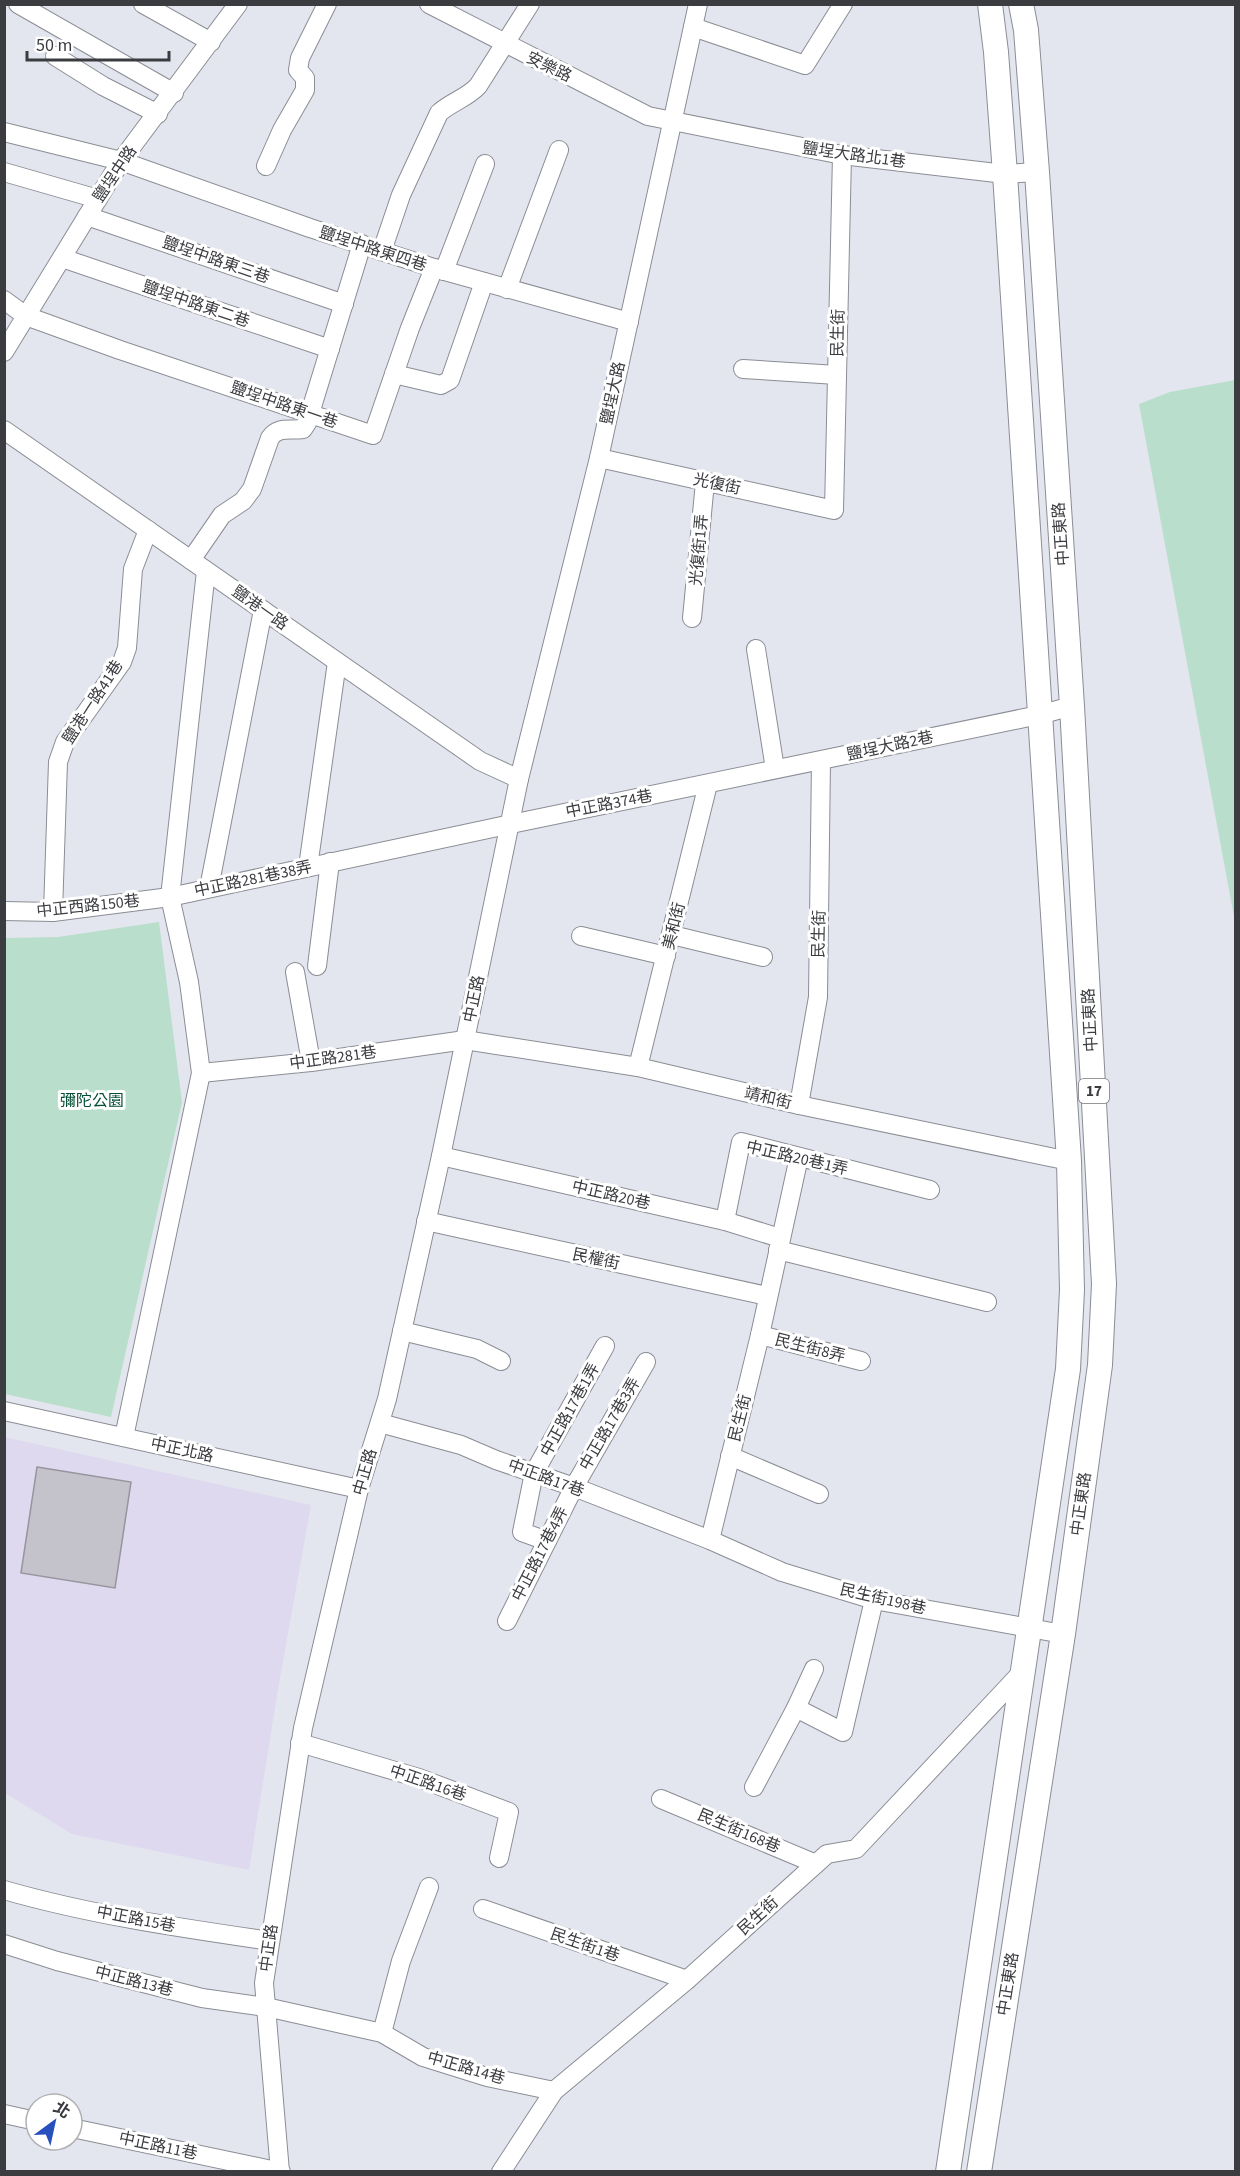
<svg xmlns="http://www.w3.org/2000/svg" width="1240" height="2176" font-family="'Source Sans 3','Noto Sans TC',sans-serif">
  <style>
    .education { fill: #ded9ef }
    .green { fill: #b9decb }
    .building { fill: #c4c2cb; stroke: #96949d; stroke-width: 1.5 }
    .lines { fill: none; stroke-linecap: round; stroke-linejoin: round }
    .minor-casing { stroke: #8b8d95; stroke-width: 20 }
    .major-casing { stroke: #8b8d95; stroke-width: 26 }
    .minor { stroke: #fff; stroke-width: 18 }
    .major { stroke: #fff; stroke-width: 24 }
    .labels { text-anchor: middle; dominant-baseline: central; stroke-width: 6; stroke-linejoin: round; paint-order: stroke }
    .shield { fill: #fff; stroke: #767679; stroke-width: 1.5 }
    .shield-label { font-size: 15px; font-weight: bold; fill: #3b3c40 }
    .street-label { font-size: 16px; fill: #3b3c40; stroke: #fff }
    .park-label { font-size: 16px; fill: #054f36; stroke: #fff }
  </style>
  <rect width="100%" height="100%" fill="#e4e6ef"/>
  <polygon class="education" points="4,1437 311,1505 278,1689 249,1870 72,1834 5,1793"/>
  <g class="green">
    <polygon points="1235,380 1236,380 1235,922 1139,404 1170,392"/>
    <polygon points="159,922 182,1102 111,1417 5,1394 5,938 58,937"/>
  </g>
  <polygon class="building" points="37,1467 131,1482 115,1588 21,1573"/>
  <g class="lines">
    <g class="minor-casing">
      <g id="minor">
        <polyline points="18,4 174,93"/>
        <polyline points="143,4 211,42"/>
        <polyline points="429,4 648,116 842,155 1005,174 1037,172"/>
        <polyline points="693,27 805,65 843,4"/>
        <polyline points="55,56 103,86 158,114"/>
        <polyline points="4,132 121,161 310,228 434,268 629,322"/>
        <polyline points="266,166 282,130 305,90 305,78 298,70 300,58 327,4"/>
        <polyline points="4,172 98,199"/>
        <polyline points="87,216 344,304"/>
        <path d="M382 251 401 195 439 113C451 102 467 98 478 86L530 4"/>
        <polyline points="62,258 330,349"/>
        <polyline points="444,271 485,164"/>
        <polyline points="507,289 559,150"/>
        <polyline points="4,300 26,316 120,350 373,435 410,328 434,268"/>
        <polyline points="4,352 121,161 238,4"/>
        <polyline points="743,369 837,375"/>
        <polyline points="394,374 441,385 450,380 484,282"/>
        <polyline points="4,430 480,761 519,779"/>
        <polyline points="599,458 834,510 842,155"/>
        <path d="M191 560 222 515 243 501 252 489 270 438C278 426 289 431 303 429L307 423 362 244"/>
        <polyline points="692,618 705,482"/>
        <polyline points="756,649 775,769"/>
        <polyline points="308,867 337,662"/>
        <polyline points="209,888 263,610"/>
        <polyline points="4,911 53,912 170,897 511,824 1039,715 1072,706"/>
        <polyline points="53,912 58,762 65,742 122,662 127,648 133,569 148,530"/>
        <polyline points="672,935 763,957"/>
        <polyline points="581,936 666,956"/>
        <polyline points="317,966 330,862"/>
        <polyline points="295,972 311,1062"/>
        <polyline points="638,1067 708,784"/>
        <polyline points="201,1073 311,1062 465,1040 638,1067 799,1105 1069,1161"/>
        <polyline points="799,1105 818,997 821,761"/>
        <polyline points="441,1156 725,1221 780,1238"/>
        <polyline points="426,1221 767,1296"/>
        <polyline points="725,1221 741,1142 930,1190"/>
        <polyline points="778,1250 987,1302"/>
        <polyline points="402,1331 477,1349 501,1361"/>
        <polyline points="760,1335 861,1361"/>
        <polyline points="4,1411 359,1489"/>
        <polyline points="380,1423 461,1445 496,1460 574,1487 710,1540 782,1572 874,1600 1063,1634"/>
        <polyline points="124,1437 201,1073 189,982 170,897 206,571"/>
        <polyline points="730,1456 819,1494"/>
        <polyline points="710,1540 760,1335 799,1157"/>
        <polyline points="547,1541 522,1532 534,1473 605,1346"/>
        <polyline points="507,1621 574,1487 646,1362"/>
        <polyline points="796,1708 843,1732 874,1600"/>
        <polyline points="300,1743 419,1778 509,1812 499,1858"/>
        <polyline points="754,1787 796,1708 814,1669"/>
        <polyline points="661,1799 816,1864"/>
        <path d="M4 1890C91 1915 181 1928 270 1941"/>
        <polyline points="483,1909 687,1980"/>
        <polyline points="4,1944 57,1961 202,1998 266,2007 382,2033 423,2057 487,2077 554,2091"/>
        <polyline points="382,2033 401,1961 429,1887"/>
        <polyline points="4,2114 36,2121"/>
        <polyline points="72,2128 281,2172"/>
        <polyline points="280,2172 264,1983 303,1728 359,1489 387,1399 441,1156 519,779 599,458 698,4"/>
        <polyline points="501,2172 554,2091 687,1980 827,1854 856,1849 1022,1672"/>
      </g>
    </g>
    <g class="major-casing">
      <g id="major">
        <polyline points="948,2172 1068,1369 1072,1290 1069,1161 1005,174 996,52 990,4"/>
        <polyline points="979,2172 1063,1634 1100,1365 1104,1284 1072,706 1037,172 1026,30 1021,4"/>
      </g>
    </g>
    <use href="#minor" class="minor"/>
    <use href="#major" class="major"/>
  </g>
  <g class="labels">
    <rect class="shield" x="1079" y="1079" width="30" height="24" rx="4.5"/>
    <g class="shield-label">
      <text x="1094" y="1091">17</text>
    </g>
    <g class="street-label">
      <text transform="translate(549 67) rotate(26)">安樂路</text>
      <text transform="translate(854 155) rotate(8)">鹽埕大路北1巷</text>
      <text transform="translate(115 174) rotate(-56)">鹽埕中路</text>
      <text transform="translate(373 249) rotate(18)">鹽埕中路東四巷</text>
      <text transform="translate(216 260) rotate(19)">鹽埕中路東三巷</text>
      <text transform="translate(196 304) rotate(19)">鹽埕中路東二巷</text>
      <text transform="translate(838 333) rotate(-89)">民生街</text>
      <text transform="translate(613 393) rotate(-78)">鹽埕大路</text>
      <text transform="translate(284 405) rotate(19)">鹽埕中路東一巷</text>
      <text transform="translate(717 484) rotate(12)">光復街</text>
      <text transform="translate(1061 534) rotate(-94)">中正東路</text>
      <text transform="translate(699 550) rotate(-85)">光復街1弄</text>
      <text transform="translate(260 608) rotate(35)">鹽港一路</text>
      <text transform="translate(93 702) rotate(-57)">鹽港一路41巷</text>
      <text transform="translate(890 746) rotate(-12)">鹽埕大路2巷</text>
      <text transform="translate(609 804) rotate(-11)">中正路374巷</text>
      <text transform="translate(253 879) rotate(-12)">中正路281巷38弄</text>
      <text transform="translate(88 906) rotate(-6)">中正西路150巷</text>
      <text transform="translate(674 926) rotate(-76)">美和街</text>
      <text transform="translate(819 934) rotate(-89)">民生街</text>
      <text transform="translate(474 999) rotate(-78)">中正路</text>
      <text transform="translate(1090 1020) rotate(-93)">中正東路</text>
      <text transform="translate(333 1058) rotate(-8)">中正路281巷</text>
      <text transform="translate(768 1098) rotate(13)">靖和街</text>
      <text transform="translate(797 1158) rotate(13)">中正路20巷1弄</text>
      <text transform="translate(611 1195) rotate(13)">中正路20巷</text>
      <text transform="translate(596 1259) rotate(12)">民權街</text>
      <text transform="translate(810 1348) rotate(14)">民生街8弄</text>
      <text transform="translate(570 1410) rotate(-61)">中正路17巷1弄</text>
      <text transform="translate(740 1418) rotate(-76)">民生街</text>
      <text transform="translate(610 1424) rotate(-60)">中正路17巷3弄</text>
      <text transform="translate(182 1450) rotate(12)">中正北路</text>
      <text transform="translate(365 1472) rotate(-74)">中正路</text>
      <text transform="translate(546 1478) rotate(20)">中正路17巷</text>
      <text transform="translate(1081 1504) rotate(-82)">中正東路</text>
      <text transform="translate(540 1554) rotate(-63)">中正路17巷4弄</text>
      <text transform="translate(883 1599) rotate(13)">民生街198巷</text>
      <text transform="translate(428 1783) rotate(19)">中正路16巷</text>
      <text transform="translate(739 1831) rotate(23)">民生街168巷</text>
      <text transform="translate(758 1916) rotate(-42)">民生街</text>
      <text transform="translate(136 1919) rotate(11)">中正路15巷</text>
      <text transform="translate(585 1945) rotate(19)">民生街1巷</text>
      <text transform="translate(269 1948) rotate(-82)">中正路</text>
      <text transform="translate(134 1981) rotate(14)">中正路13巷</text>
      <text transform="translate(1008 1984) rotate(-81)">中正東路</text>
      <text transform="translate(466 2068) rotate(16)">中正路14巷</text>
      <text transform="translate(158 2146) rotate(12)">中正路11巷</text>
    </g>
    <g class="park-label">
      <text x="92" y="1101">彌陀公園</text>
    </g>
  </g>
  <rect width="1240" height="2176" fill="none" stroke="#3b3c40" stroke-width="12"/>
  <g transform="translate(54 2122) rotate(33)"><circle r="28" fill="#ffffff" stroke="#b1b1b3" stroke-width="1.5"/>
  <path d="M0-4.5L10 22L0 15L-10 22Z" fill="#284fbe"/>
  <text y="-9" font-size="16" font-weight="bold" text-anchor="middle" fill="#3b3c40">北</text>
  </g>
  <path d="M27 51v9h142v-9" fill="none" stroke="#3b3c40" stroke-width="3"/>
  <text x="36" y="51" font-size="18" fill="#3b3c40" stroke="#ffffff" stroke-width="4.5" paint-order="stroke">50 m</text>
</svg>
